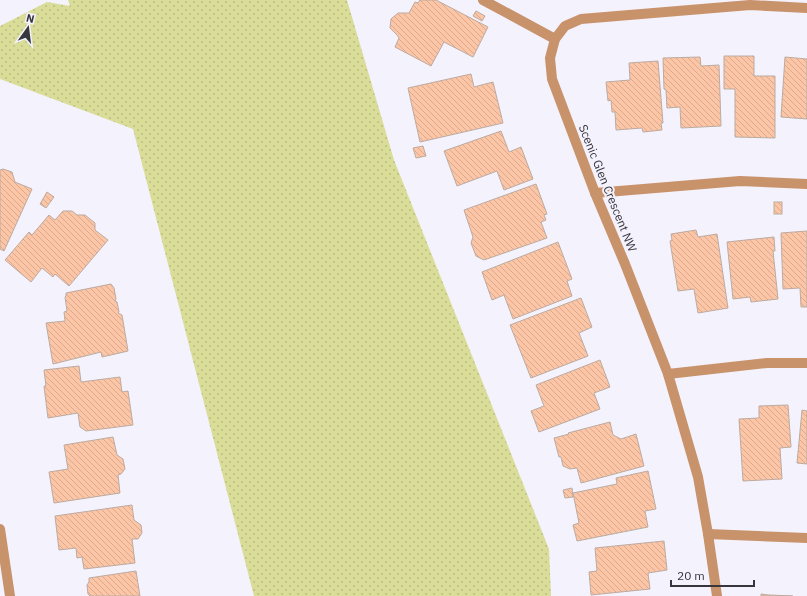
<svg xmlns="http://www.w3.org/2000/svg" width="807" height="596" font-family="'IBM Plex Sans',sans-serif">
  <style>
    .green { fill: url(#green-dots) }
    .building { fill: url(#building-back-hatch); stroke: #bcaba1 }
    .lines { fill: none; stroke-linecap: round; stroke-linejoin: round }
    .service { stroke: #c8926b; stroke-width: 10 }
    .minor { stroke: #c8926b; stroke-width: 10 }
    .labels { text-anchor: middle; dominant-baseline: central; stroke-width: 4; stroke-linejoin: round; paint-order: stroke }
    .street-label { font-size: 12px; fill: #38363d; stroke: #f4f2fd }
  </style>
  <defs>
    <pattern id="green-dots" width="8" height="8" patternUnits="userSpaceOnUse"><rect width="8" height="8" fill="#d9dd98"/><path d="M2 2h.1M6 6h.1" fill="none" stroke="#bbbe84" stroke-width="1.8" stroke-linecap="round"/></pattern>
    <pattern id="building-back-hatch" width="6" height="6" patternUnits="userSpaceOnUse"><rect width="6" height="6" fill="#fcc5a5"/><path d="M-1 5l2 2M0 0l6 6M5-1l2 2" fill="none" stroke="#d9aa8f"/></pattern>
  </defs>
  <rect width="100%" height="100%" fill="#f4f2fd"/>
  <polygon class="green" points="68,0 347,0 394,160 549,549 551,596 254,596 133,129 0,79 0,26 47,2 70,6"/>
  <g class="building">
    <polygon points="420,0 436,0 488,27 473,57 444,42 431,66 395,47 399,38 397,35 390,28 391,19 398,13 409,13 415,2 418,3"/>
    <polygon points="476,11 485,16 482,21 473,16"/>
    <polygon points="724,56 754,56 754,76 775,76 775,138 735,137 735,89 724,89"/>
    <polygon points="700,57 701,66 719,65 721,126 681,128 680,107 667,108 666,90 664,89 663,58"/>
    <polygon points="785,57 807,59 807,119 781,117"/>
    <polygon points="658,61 663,123 661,123 662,130 643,132 642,128 616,130 615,112 612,112 611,100 608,101 606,82 630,80 629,63"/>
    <polygon points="471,74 474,87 493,82 503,123 420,142 408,88"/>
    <polygon points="501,131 509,152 521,147 533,179 504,190 497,171 457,186 444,151"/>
    <polygon points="423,146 426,156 416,158 413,148"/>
    <polygon points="3,169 12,172 15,182 32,189 4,251 0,249 0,170"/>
    <polygon points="536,184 547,214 544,215 546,220 541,222 547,238 484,260 476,256 471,243 473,237 464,210"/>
    <polygon points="47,192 54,197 46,208 40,204"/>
    <rect x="774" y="202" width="8" height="12"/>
    <polygon points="63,211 72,211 77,215 85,215 95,223 95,230 108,240 69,286 55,274 53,277 42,268 31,282 5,260 29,232 32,235 49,215 55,220"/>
    <polygon points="696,230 698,237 717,234 728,308 698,313 694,289 678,291 670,241 672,240 671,234"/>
    <polygon points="807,231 807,307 801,307 800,288 783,289 781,233"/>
    <polygon points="774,237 775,251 773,251 778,299 751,302 750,297 733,299 727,242"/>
    <polygon points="558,242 572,279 567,281 572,296 513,319 504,295 492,300 482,272"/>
    <polygon points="111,284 114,288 116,299 115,301 117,302 119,312 118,313 122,315 128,351 102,357 101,352 53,364 46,323 65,321 64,312 67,311 65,297 66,296 66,293"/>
    <polygon points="581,298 592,327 579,333 588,356 531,378 510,325"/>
    <polygon points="600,360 610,387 594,393 600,409 539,432 531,411 544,406 536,385"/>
    <polygon points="79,366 81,382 120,377 122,392 128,391 133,425 86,431 80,427 78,413 48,418 44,386 46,386 44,370"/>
    <polygon points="788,405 791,447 780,448 782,479 743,481 739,419 759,418 759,406"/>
    <polygon points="802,410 807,411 807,464 797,463"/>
    <polygon points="610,422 613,435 621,439 636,434 644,466 581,483 577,468 570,469 563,466 561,457 559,457 554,438 569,434 568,433"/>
    <polygon points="113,437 117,455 123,459 125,469 121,474 118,475 120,493 54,503 49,472 68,469 64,445"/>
    <polygon points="648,471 656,509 645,511 648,527 577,541 573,525 579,523 573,493 617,484 616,478"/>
    <polygon points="572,488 573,497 565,498 563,490"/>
    <polygon points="132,505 134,520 141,525 142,533 138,539 132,539 135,563 84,569 82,557 77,558 76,548 59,550 55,516"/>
    <polygon points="664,541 667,570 648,573 650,589 591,595 589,572 597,571 595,548"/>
    <polygon points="136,571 140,596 90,596 88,594 87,585 89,582 89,578"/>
    <polygon points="761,594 769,595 793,596 761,596"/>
  </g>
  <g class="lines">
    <g class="service">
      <polyline points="483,0 555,39"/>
      <polyline points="595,193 740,181 807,184"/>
      <polyline points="708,534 807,538"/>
    </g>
    <g class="minor">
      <polyline points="668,374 767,363 807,363"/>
      <polyline points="0,529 10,596"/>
      <polyline points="717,596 708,534 698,477 668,374 625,264 595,193 552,79 550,58 555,39 565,26 581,19 750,5 807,8"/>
    </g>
  </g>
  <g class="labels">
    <g class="street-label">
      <text transform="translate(608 188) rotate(68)">Scenic Glen Crescent NW</text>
    </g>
  </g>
  <g transform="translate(28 28) rotate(14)" stroke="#f4f2fd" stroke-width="3" paint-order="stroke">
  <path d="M0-3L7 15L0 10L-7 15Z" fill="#38363d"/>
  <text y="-6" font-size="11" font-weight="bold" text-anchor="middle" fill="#38363d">N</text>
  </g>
  <path d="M671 580v6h83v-6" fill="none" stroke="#38363d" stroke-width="2"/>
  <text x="677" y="580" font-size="12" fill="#38363d" stroke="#f4f2fd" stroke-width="3" paint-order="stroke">20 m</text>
</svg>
